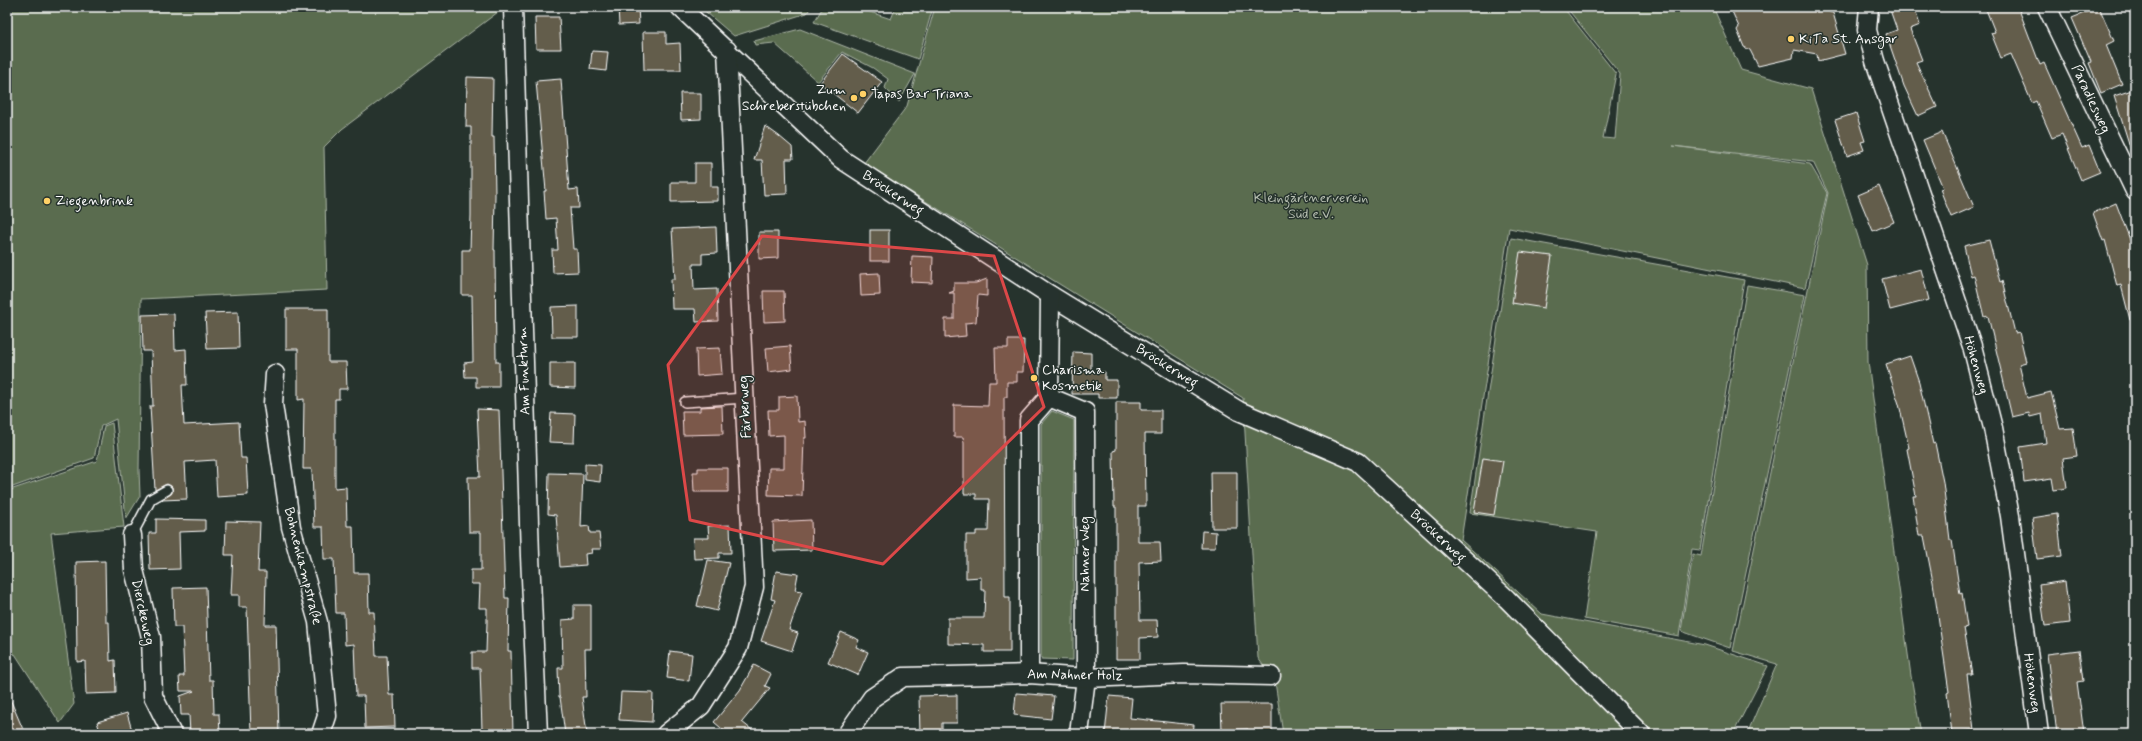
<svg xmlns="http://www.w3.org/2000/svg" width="2142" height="741" font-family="Mynerve,sans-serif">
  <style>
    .green { fill: #5a6c4f; stroke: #acb6a7 }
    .building { fill: #635d4c; stroke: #fff }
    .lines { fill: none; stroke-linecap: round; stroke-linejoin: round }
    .service-casing { stroke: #fff; stroke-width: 12 }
    .minor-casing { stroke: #fff; stroke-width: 21 }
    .service { stroke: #26332d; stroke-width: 9 }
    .minor { stroke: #26332d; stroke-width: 18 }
    .marked { fill: #dc4848; fill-opacity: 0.2; stroke: #dc4848; stroke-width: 3; stroke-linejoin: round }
    .poi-dot { fill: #ffd166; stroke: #26332d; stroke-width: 1.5 }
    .labels { text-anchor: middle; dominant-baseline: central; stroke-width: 3; stroke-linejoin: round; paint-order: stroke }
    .poi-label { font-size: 14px; fill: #fff; stroke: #26332d; text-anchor: start }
    .street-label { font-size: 14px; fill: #fff; stroke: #26332d }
    .park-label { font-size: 14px; fill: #b5bdb0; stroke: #26332d }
  </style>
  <rect width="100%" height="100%" fill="#26332d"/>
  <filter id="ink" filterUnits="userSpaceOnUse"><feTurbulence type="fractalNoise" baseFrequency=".025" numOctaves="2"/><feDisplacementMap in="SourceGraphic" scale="8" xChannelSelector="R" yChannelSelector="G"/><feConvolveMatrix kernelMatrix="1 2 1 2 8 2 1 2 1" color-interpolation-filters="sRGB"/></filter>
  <g filter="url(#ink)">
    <g class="green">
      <polygon points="7,7 498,7 498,12 342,129 324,147 327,290 141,299 139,470 140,496 126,519 116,419 101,426 94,458 7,489 7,421 9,414 7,407"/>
      <polygon points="700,7 811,7 807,13 734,36"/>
      <polygon points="823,7 868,7 867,11 891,19 896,7 933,7 918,59 814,22"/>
      <polygon points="935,7 1563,7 1616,74 1603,138 1615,139 1620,74 1566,7 1713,7 1741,70 1811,89 1867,265 1868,362 1911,676 1921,734 1747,734 1777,664 1733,651 1828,193 1813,162 1673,146 1810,164 1827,193 1805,288 1509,228 1461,540 1542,614 1705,645 1768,666 1733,734 1283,734 1275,682 1258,658 1243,398 864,163 907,106"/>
      <polygon points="800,29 915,74 899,102 885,88 888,79 873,68 842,52 818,82 774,43 755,45 754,41"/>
      <polygon points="1511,238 1744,280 1700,550 1692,549 1679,636 1584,619 1597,532 1470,513"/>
      <polygon points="1747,285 1805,295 1730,648 1681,631 1693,554 1701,556"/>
      <polygon points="1052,411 1074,420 1073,660 1041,659 1041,424"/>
      <polygon points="112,423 124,527 51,533 74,704 60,723 15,654 7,655 7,491 97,461 104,426"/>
    </g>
    <g class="building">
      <polygon points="618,7 638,7 639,24 619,25"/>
      <polygon points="1730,7 1786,7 1796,11 1798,7 1815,7 1833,13 1845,54 1818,61 1817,54 1794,50 1793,58 1758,66 1750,50 1744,47 1737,30 1739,27"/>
      <polygon points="1889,7 1914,7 1920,25 1910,29 1922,60 1916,62 1937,107 1918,116 1904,86 1886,34 1897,30"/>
      <polygon points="1985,7 2018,7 2040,65 2044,63 2082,148 2089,145 2100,172 2081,180 2062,134 2052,138 2036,101 2032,103 2011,54 2001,58 1991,33 1995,32"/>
      <polygon points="2099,7 2114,41 2106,45 2122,84 2101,93 2089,63 2091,62 2072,18"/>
      <polygon points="535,17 559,17 561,49 536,49"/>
      <polygon points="643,32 666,32 666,44 680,43 681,70 644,70"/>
      <polygon points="592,51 608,52 606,71 590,69"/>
      <polygon points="843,54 882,82 858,113 820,83"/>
      <polygon points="467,77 493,78 492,137 494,137 495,195 494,250 495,250 496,362 499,362 499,387 476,387 476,377 465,377 464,363 473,362 472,295 462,295 462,250 470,250 471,215 471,127 466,127"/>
      <polygon points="561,79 569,190 578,189 579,208 570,208 573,249 577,249 578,272 553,273 552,250 558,250 556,218 546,219 544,191 546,191 536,81"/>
      <polygon points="2135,89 2135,152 2132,153 2114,96"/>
      <polygon points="680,93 701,93 701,119 681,120"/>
      <polygon points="1856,113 1865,141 1861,142 1864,150 1847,156 1835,120"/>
      <polygon points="765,126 779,136 792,147 793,159 786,159 787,194 764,195 762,160 754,160"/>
      <polygon points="1942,132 1974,207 1951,217 1940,189 1943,188 1923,140"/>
      <polygon points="695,163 711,163 711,187 718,187 718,201 671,202 671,182 695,182"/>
      <polygon points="1879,186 1894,222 1873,231 1858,195"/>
      <polygon points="2116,203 2135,253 2135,320 2130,320 2121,285 2117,286 2105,240 2103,241 2093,213"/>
      <polygon points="716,227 717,253 702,254 702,264 693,264 694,290 717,289 718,321 696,322 695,309 672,309 671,279 675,279 672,229"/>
      <rect x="870" y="230" width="19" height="31"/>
      <polygon points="759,232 778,232 778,258 759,259"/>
      <polygon points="1989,240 2000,282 2002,281 2015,333 2019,332 2026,362 2019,364 2027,398 2051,392 2060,429 2073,428 2077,456 2063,458 2067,488 2054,490 2052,478 2024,482 2020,447 2046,443 2042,414 2030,417 2029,413 2012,417 1988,316 1984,317 1974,275 1971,276 1964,246"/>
      <polygon points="1520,252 1552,256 1544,308 1512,303"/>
      <polygon points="912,256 933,257 932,283 911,282"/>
      <polygon points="1921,269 1929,300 1890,310 1882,279"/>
      <polygon points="879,273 880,295 861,296 860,274"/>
      <polygon points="987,279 987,296 978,295 976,322 965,323 966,336 945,338 945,319 954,319 954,293 949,293 954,291 954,283 976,283"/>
      <polygon points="763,291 784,291 785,321 764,322"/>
      <polygon points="578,306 578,337 552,337 551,307"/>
      <polygon points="286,309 328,309 328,362 346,362 347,389 339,389 339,399 335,399 335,488 346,487 347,526 353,526 354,573 368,573 369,612 374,612 376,656 387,656 389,695 394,695 395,727 365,728 364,696 356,696 354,644 345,645 344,613 336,613 334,559 324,559 323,527 314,527 312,469 303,469 304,399 298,400 298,349 286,349"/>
      <polygon points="238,312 239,348 207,349 205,313"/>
      <polygon points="174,314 175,350 186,349 187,385 182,385 184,425 239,422 241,458 246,458 248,495 217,497 215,460 185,462 187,499 162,500 172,493 172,487 167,484 155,490 150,406 153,406 151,351 143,351 142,315"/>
      <polygon points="1008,340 1024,340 1023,372 1017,372 1017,382 1007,382 1007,397 1004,397 1005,597 1010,597 1010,652 984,652 984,645 948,644 948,618 984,618 985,590 981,590 981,577 966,578 966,535 976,535 976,531 988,531 989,499 976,499 976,494 964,494 964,443 963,437 954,437 954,405 988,406 989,382 996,382 995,348 1008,348"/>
      <polygon points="790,346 792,369 768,372 766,348"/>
      <polygon points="720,348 722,374 697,376 696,349"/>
      <polygon points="1073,352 1091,353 1091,372 1105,372 1105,380 1117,380 1117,398 1098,398 1098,394 1072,394"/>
      <polygon points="1910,356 1919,382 1933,444 1935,443 1943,482 1950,540 1952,540 1960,594 1962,593 1967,627 1964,628 1972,674 1967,674 1974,730 1952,733 1947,693 1949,692 1933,582 1924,536 1919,536 1913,496 1916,496 1907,449 1909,448 1899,404 1886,364"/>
      <polygon points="550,363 575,363 575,388 550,387"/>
      <polygon points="797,396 798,422 805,421 806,438 804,438 802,496 768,495 769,468 784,468 784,435 769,436 768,410 779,410 779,397"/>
      <polygon points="1116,402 1141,402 1141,410 1161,410 1161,434 1145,434 1146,506 1138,506 1138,542 1160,542 1161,561 1139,562 1140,620 1157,620 1158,637 1140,638 1140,659 1116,659 1116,507 1114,507 1113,451 1116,450"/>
      <polygon points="722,406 723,434 683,435 682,411 700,411 700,407"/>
      <polygon points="477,409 499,410 505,598 509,598 508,651 511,651 513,734 489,734 489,729 482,730 480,668 472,668 472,652 486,652 487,622 487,608 479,608 480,584 471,584 471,570 481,570 481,532 469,532 468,477 480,477"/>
      <polygon points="551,413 575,414 574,443 549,442"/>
      <polygon points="1483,458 1503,461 1494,515 1474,512"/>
      <polygon points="585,464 601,465 600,482 585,480"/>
      <polygon points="698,468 728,468 728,492 694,492 693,472 698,472"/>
      <polygon points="1211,472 1237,472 1237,528 1212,528"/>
      <polygon points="549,473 583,474 581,527 589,526 590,533 599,533 601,549 591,549 592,553 585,554 586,565 560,567 556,515 548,514"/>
      <polygon points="2057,514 2062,556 2037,559 2032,518"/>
      <polygon points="156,519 205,520 205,531 179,532 180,569 150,570 149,533 156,533"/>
      <polygon points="811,520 812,550 774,551 773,522"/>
      <polygon points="226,521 260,522 258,572 266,572 265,625 276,625 279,734 251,734 247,607 239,607 239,595 231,595 233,555 225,555"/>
      <polygon points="730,525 731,553 719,553 719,558 694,559 693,538 709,538 708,526"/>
      <polygon points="1202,531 1216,532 1215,548 1201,548"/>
      <polygon points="708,560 729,563 717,611 697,606"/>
      <polygon points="105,561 106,622 109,622 110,661 115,660 116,693 86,694 85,661 77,662 76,562"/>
      <polygon points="776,571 798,574 795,590 802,591 789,630 798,633 792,651 761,641 775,600 771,599"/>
      <polygon points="2065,581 2070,623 2045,626 2039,585"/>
      <polygon points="206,587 209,680 213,680 214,714 219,714 220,734 190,734 189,715 181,715 180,696 194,691 180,691 179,676 184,676 182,627 174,627 173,588"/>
      <polygon points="574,605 591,605 591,649 585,649 586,697 582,697 587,734 565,734 560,697 559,697 558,668 563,668 562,620 574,619"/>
      <polygon points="841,632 859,640 856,647 868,652 858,675 828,662"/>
      <polygon points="2079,650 2083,681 2077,682 2084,734 2057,734 2047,654"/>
      <polygon points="670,651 692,654 689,681 667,678"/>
      <polygon points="754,665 771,674 765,686 770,688 742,722 757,734 728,734 714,722 740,690"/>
      <polygon points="7,692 25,734 7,734"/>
      <polygon points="621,692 653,693 652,722 619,720"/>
      <polygon points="1016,693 1054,696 1051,719 1014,715"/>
      <polygon points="957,695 957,723 942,723 942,734 920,734 919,696"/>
      <polygon points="1109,696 1132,698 1130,718 1194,725 1193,734 1105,734"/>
      <polygon points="1221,704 1272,704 1272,734 1248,734 1248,729 1222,730"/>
      <polygon points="127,713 133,734 101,734 97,722"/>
    </g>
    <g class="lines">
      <g class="service-casing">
        <g id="service">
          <polyline points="685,402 745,398"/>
          <polyline points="132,535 151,499 167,490"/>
        </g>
      </g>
      <g class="minor-casing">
        <g id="minor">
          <polyline points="513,7 530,556 538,734"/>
          <polyline points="680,7 841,159 1050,295 1239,411 1358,462 1507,599 1641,734"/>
          <polyline points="1869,7 1867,30 1875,61 1972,346 1993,428 2010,516 2039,734"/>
          <polyline points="2047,7 2135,191"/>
          <polyline points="275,374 273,404 291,527 318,622 327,716 321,734"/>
          <polyline points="1049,397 1050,295"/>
          <polyline points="132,535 134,570 151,637 153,696 172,734"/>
          <polyline points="1029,674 1029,420 1049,397 1085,412 1086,678 1079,734"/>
          <polyline points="666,734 701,706 738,648 754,587 727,50"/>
          <polyline points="847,734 872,698 903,677 1029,674 1086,678 1184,674 1271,676"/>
        </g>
      </g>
      <use href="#service" class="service"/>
      <use href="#minor" class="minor"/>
    </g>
  </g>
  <path class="marked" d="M762 236 994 256 1044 407 883 564 690 520 668 365Z"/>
  <g class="poi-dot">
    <circle cx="1791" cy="39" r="4"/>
    <circle cx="863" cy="94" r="4"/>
    <circle cx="854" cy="98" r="4"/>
    <circle cx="47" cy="201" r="4"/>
    <circle cx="1034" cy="378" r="4"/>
  </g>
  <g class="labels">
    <g class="poi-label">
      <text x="1799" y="39">KiTa St. Ansgar</text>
      <text x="846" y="90" text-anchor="end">Zum<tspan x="846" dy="16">Schreberstübchen</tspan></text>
      <text x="871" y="94">Tapas Bar Triana</text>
      <text x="55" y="201">Ziegenbrink</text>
      <text x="1042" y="370">Charisma<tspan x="1042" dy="16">Kosmetik</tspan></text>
    </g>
    <g class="street-label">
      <text transform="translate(2091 99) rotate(65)">Paradiesweg</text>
      <text transform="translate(893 193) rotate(33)">Bröckerweg</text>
      <text transform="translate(1976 365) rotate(74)">Höhenweg</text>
      <text transform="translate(1167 366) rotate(32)">Bröckerweg</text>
      <text transform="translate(524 371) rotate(-92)">Am Funkturm</text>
      <text transform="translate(745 407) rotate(-93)">Färberweg</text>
      <text transform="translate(1438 536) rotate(43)">Bröckerweg</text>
      <text transform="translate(1085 554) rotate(-90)">Nahner Weg</text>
      <text transform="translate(303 566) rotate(76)">Bohnenkampstraße</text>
      <text transform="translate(143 612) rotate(78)">Dierckeweg</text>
      <text transform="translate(1075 675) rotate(1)">Am Nahner Holz</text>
      <text transform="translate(2032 683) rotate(82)">Höhenweg</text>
    </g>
    <g class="park-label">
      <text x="1311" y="198">Kleingärtnerverein<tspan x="1311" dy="16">Süd e.V.</tspan></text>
    </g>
  </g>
  <rect width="2142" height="741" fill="none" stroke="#26332d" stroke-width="24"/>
  <rect x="12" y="12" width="2118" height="717" fill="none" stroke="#fff" stroke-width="1.5" filter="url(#ink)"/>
</svg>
